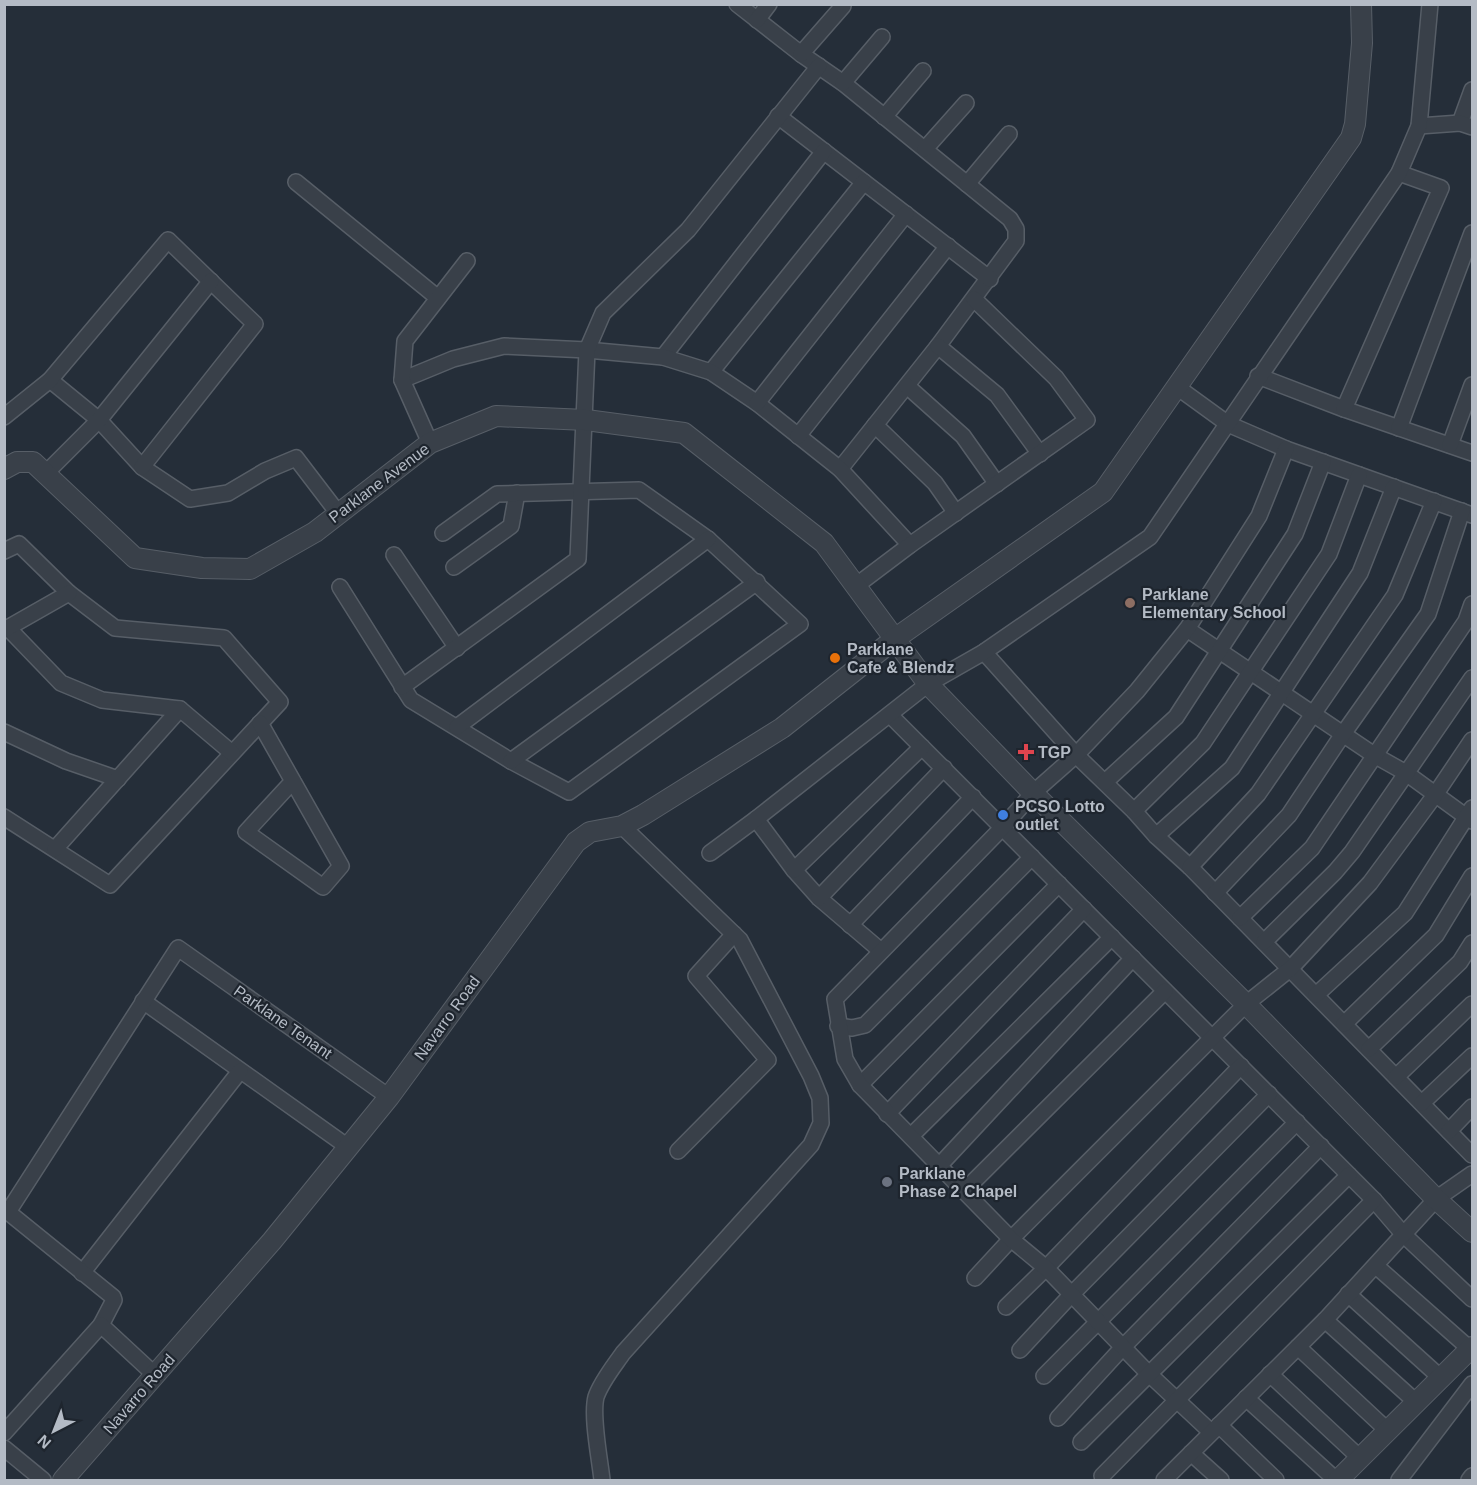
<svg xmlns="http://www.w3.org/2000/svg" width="1477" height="1485" font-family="Helvetica,sans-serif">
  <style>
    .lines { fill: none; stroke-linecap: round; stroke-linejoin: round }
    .minor-casing { stroke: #575e67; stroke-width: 18 }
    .tertiary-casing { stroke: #575e67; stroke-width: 22 }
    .minor { stroke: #394049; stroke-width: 15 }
    .tertiary { stroke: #394049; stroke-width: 20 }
    .education-dot { fill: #8d6e63; stroke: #1e252e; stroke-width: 2 }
    .food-dot { fill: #e8710a; stroke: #1e252e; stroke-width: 2 }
    .health-dot { fill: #e0444e; stroke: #1e252e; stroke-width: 2 }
    .shop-dot { fill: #3f7fe0; stroke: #1e252e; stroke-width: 2 }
    .worship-dot { fill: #6b7280; stroke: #1e252e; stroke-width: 2 }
    .labels { text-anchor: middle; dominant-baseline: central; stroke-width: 4.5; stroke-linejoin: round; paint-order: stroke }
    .street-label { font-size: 16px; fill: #b4bbc5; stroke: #1e252e }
    .poi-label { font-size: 16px; font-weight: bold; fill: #b4bbc5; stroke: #1e252e; text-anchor: start }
  </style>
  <rect width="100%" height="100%" fill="#252e39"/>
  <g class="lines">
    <g class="minor-casing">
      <g id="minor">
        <polyline points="737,4 801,54 843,83 1010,219 1016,229 1016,241 938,346 840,469"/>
        <polyline points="757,20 769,4"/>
        <polyline points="801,54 843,6"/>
        <polyline points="843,83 882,37"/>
        <polyline points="778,116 990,279"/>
        <polyline points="884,117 923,71"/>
        <polyline points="1460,123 1472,90"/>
        <polyline points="1419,126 1460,123 1472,127"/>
        <polyline points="925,149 966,103"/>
        <polyline points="296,182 438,298"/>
        <polyline points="967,184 1009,134"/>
        <polyline points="938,346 997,395 1040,454"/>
        <polyline points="663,357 824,151"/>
        <polyline points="711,372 864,182"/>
        <polyline points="1258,376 1344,409 1472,453"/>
        <polyline points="50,380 99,420 142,467 190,499 228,493 265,471 296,458 338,513"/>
        <polyline points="402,380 453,359 504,346 587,350 663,357 711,372 757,403 840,469 910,545"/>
        <polyline points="907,386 963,436 997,484"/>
        <polyline points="1177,387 1228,424 1286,449 1472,515"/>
        <polyline points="757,403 906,214"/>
        <polyline points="1344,409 1441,188 1399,173"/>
        <polyline points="4,417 50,380 168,240 255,324 142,467"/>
        <polyline points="875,425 935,483 956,513"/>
        <polyline points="1399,428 1472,233"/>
        <polyline points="798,436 948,246"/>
        <polyline points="430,443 402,380 405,341 467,261"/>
        <polyline points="1450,445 1472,385"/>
        <polyline points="45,474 99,420 211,281"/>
        <polyline points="4,551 19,544 69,593 115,628 224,638 280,702 110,885 4,817"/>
        <polyline points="394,555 457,648"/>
        <polyline points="454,567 511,526 517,493"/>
        <polyline points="857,585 910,545 1087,420 1056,378 974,299"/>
        <polyline points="340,587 411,700 511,761 569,792 800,624 708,539 639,490 497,494 443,533"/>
        <polyline points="8,628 61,683 102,700 180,709 232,753"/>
        <polyline points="1187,629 1374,755 1406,773 1472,821"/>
        <polyline points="4,630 69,593"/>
        <polyline points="984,652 1076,755 1134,811 1156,836 1190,867 1472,1155"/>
        <polyline points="402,687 578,559 587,350 603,313 688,230 819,66"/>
        <polyline points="890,715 1374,1200 1404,1235 1472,1299"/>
        <polyline points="260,723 341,866 323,887 246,832 293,781"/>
        <polyline points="457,727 708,539"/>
        <polyline points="4,732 66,761 118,779"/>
        <polyline points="511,761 757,582"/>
        <polyline points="1105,782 1176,717 1295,534 1323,462"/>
        <polyline points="1134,811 1203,743 1329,554 1359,475"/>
        <polyline points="756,819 794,870 819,898 881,951"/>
        <polyline points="1156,836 1232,768 1360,573 1394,487"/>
        <polyline points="55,849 180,709"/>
        <polyline points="710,853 756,819 928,684 984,652 1150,537 1399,173 1419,126 1430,4"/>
        <polyline points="1190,867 1258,794 1395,595 1434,501"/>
        <polyline points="794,870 922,747"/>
        <polyline points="1215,893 1289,815 1343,734 1428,614 1462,511"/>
        <polyline points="819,898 944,768"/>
        <polyline points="1240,918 1312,848 1466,621 1472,604"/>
        <polyline points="850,925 973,797"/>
        <polyline points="1264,942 1335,872 1352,852 1472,678"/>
        <polyline points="1316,995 1405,913 1472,808"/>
        <polyline points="143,1001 348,1147"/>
        <polyline points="1344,1024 1436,935 1472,876"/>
        <polyline points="838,1026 852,1028 865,1025 1032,857"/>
        <polyline points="1369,1049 1460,962 1472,943"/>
        <polyline points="1396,1077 1472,1004"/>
        <polyline points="860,1085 1059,884"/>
        <polyline points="1422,1103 1472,1056"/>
        <polyline points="887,1114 1084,909"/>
        <polyline points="1449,1131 1472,1107"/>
        <polyline points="911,1136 1112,937"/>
        <polyline points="678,1151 768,1060 696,976 734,934"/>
        <polyline points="939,1166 1133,958"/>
        <polyline points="964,1191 1165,991"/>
        <polyline points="1376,1266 1470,1349"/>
        <polyline points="82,1273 240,1071"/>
        <polyline points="975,1278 1011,1239 1246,1004 1290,969 1370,883 1435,795 1472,740"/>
        <polyline points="1348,1294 1441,1378"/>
        <polyline points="1006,1307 1046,1268 1241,1066"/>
        <polyline points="1325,1320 1416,1402"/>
        <polyline points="101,1325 114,1300 113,1297 8,1212 178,948 389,1097"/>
        <polyline points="1298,1347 1387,1430"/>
        <polyline points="1020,1350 1071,1295 1269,1094"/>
        <polyline points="1270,1374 1360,1458"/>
        <polyline points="1044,1376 1297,1122"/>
        <polyline points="1246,1398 1336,1480"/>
        <polyline points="1058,1418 1123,1347 1321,1146"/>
        <polyline points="1219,1425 1276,1480"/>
        <polyline points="1211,1432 1149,1374 1046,1268 1011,1239 860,1085 845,1059 835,999 1003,827 1033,793 1076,755 1137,691 1187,629 1259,516 1286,449"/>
        <polyline points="4,1433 101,1325 155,1375"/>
        <polyline points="1081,1442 1349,1175"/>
        <polyline points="4,1448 43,1480"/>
        <polyline points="1191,1453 1221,1480"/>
        <polyline points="1102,1476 1374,1200"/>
        <path d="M602 1480C600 1460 591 1416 596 1397 601 1382 614 1366 623 1353L811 1145 821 1123 820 1098 811 1076 740 940 622 826"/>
        <polyline points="1164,1480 1325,1320 1436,1199 1472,1174"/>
        <polyline points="1399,1480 1472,1384"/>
        <polyline points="1469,1480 1472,1476"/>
      </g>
    </g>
    <g class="tertiary-casing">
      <g id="tertiary">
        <polyline points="4,469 17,462 33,462 135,558 202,568 250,569 315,532 430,443 496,416 586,420 684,433 824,543 928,684 1033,793 1246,1004 1436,1199 1472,1232"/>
        <polyline points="63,1480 272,1241 389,1097 576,842 590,832 622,826 643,815 782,728 896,638 1103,492 1351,138 1355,124 1362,43 1361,4"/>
        <polyline points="1338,1480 1472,1347"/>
      </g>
    </g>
    <use href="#minor" class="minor"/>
    <use href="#tertiary" class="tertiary"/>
  </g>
  <circle class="education-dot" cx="1130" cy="603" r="6"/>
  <circle class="food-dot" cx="835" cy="658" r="6"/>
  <path class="health-dot" d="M1023 743h6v6h6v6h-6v6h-6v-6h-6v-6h6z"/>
  <circle class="shop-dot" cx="1003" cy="815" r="6"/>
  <circle class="worship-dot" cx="887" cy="1182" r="6"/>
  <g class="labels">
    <g class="street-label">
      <text transform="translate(379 483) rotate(-37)">Parklane Avenue</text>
      <text transform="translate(447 1018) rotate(-54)">Navarro Road</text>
      <text transform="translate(283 1022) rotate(35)">Parklane Tenant</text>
      <text transform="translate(139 1394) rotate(-49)">Navarro Road</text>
    </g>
    <g class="poi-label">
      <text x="1142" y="594">Parklane<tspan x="1142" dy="18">Elementary School</tspan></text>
      <text x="847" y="649">Parklane<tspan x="847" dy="18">Cafe &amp; Blendz</tspan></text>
      <text x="1038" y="752">TGP</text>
      <text x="1015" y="806">PCSO Lotto<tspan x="1015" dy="18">outlet</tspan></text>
      <text x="899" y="1173">Parklane<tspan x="899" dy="18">Phase 2 Chapel</tspan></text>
    </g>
  </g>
  <rect width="1477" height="1485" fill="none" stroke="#b4bbc5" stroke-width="12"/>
  <g transform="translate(54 1431) rotate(222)" stroke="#1e252e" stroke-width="4.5" paint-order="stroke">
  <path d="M0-4.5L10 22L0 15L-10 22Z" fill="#b4bbc5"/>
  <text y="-9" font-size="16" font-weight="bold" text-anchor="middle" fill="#b4bbc5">N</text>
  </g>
</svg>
